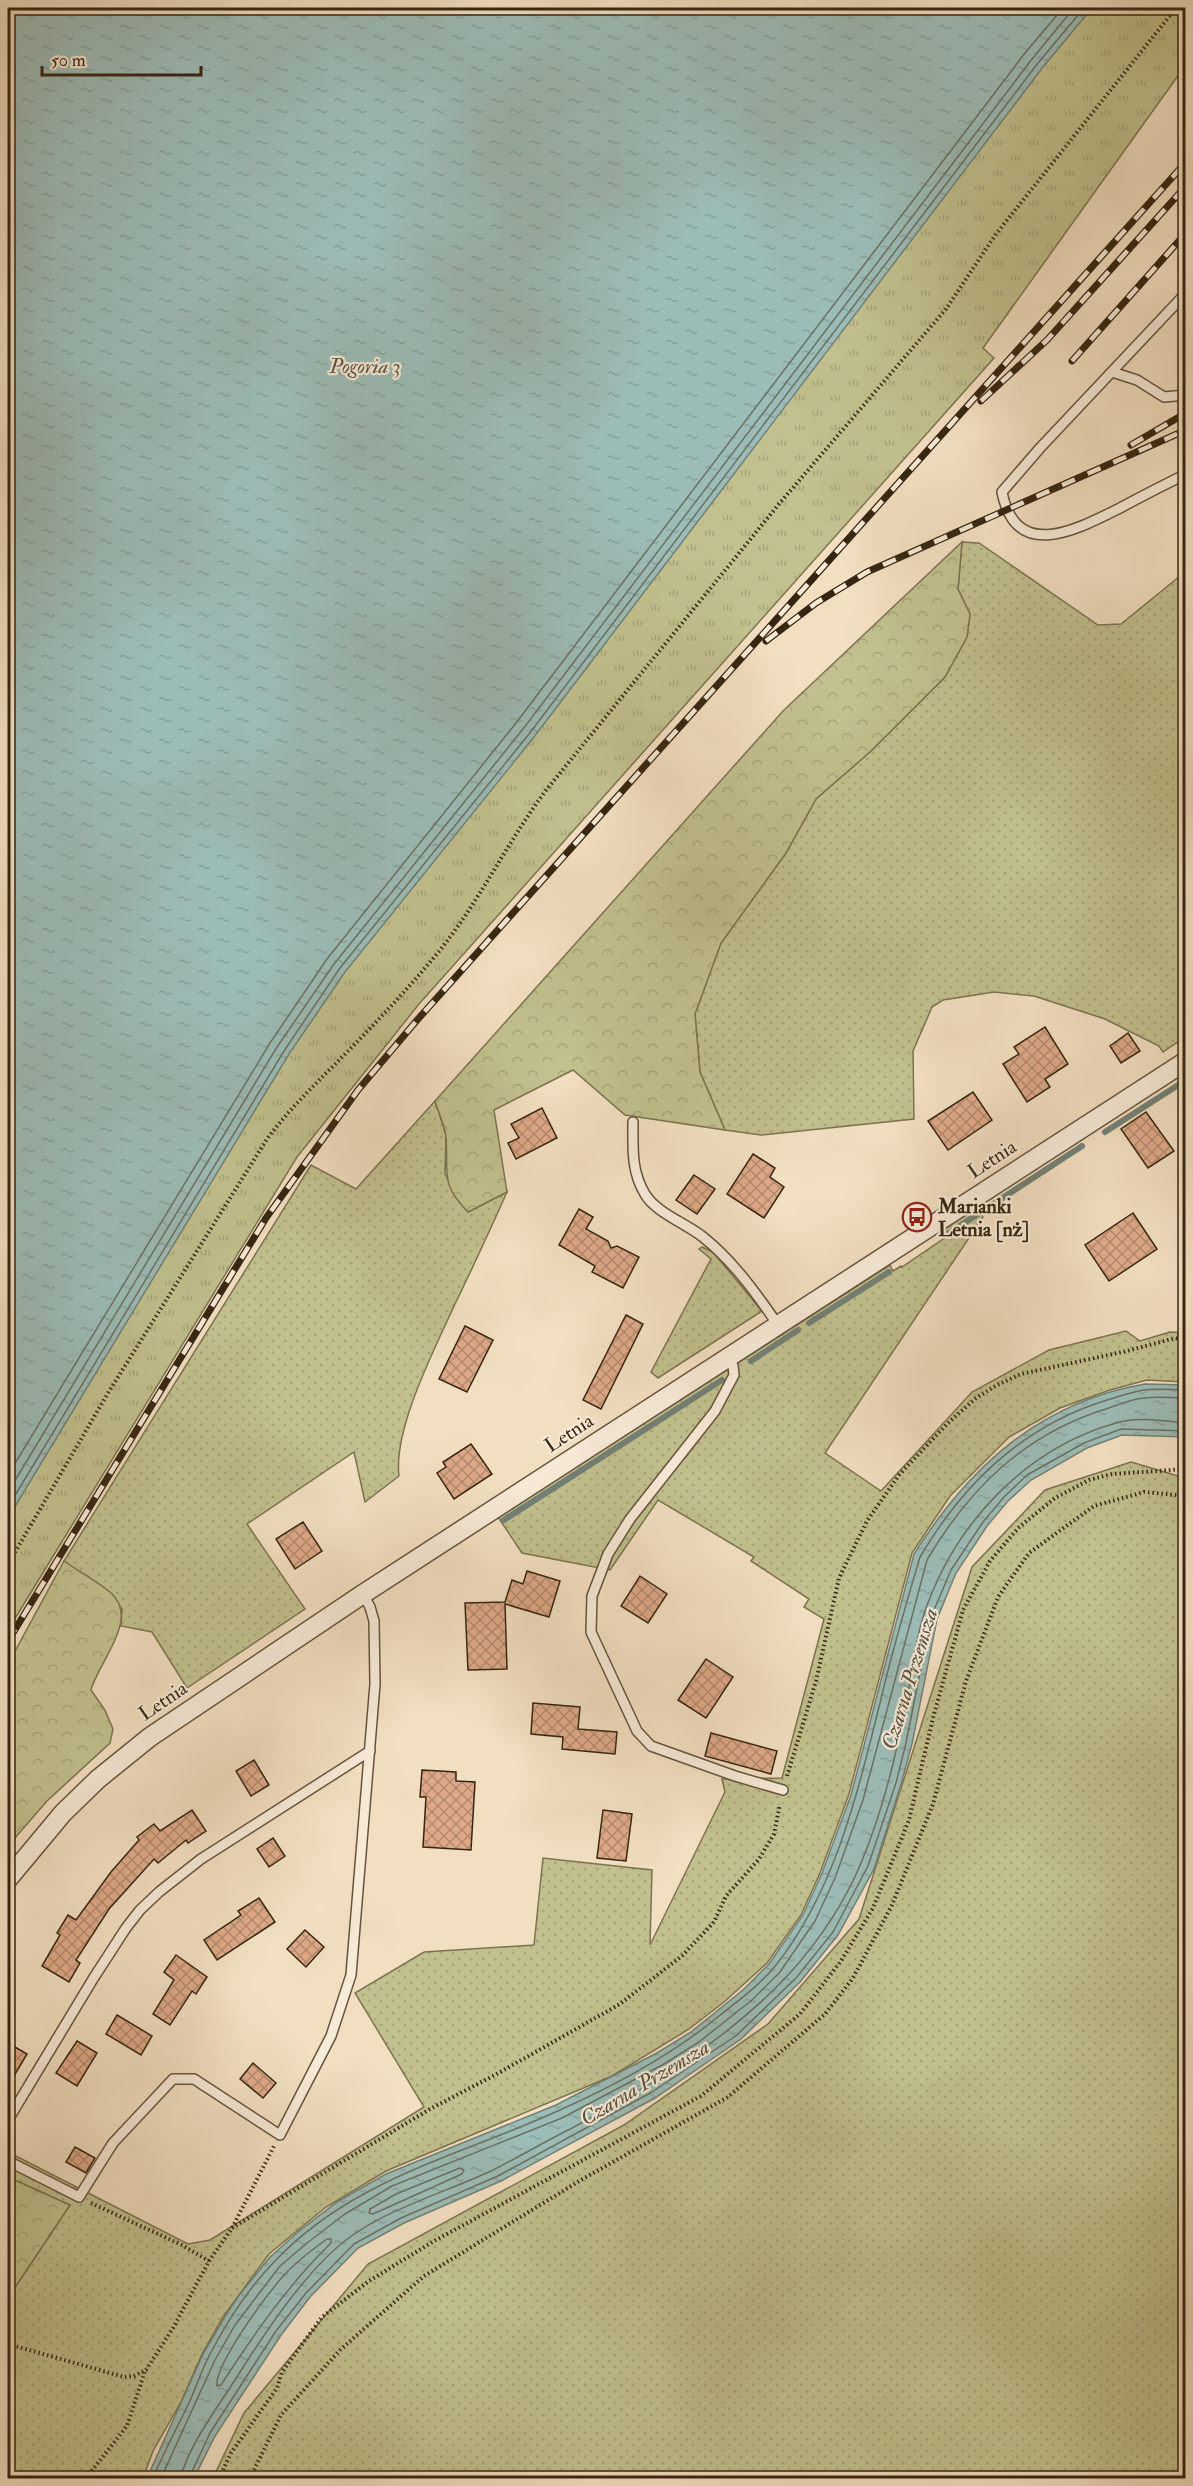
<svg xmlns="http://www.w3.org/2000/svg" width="1193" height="2486" font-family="'IM FELL Double Pica',serif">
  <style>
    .grass { fill: url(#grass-dots); stroke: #7c7350; stroke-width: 1.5 }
    .forest { fill: url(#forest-crowns); stroke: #7c7350; stroke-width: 1.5 }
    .park { fill: url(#park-tufts); stroke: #7c7350; stroke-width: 1.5 }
    .water { fill: url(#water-ripples); stroke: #738075; stroke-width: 1.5 }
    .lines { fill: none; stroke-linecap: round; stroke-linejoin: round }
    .shore { stroke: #697164; stroke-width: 1.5 }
    .stream { stroke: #738075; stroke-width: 6 }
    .building { fill: url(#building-cross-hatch); stroke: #362611; stroke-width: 1.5 }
    .lane-casing { stroke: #65543d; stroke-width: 12 }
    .street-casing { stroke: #65543d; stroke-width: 21 }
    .path { stroke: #362611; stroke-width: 4; stroke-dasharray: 1.5 3; stroke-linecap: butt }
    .lane { stroke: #f7ead7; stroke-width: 9 }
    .street { stroke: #f7ead7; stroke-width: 18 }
    .rail-casing { stroke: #362611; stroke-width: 7 }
    .rail { stroke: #f7ead7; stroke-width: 4.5; stroke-dasharray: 14; stroke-linecap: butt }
    .labels { text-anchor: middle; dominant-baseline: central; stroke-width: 4.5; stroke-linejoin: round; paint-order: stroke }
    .street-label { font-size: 20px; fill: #362611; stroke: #f7ead7 }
    .poi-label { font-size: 20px; font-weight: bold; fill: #362611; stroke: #f7ead7; text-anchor: start }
    .water-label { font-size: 21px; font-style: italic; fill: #555343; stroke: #f7ead7 }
  </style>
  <defs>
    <pattern id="grass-dots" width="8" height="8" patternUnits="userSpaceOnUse" patternTransform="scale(1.5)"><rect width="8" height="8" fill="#c1c08e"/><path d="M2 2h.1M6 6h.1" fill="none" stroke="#a6a579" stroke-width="1.8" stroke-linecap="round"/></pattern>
    <pattern id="forest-crowns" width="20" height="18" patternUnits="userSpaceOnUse" patternTransform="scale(1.5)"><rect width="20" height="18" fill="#c1c08e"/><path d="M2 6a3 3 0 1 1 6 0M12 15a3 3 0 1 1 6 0" fill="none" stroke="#a6a579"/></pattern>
    <pattern id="park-tufts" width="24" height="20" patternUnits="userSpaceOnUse" patternTransform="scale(1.5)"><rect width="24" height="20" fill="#c1c08e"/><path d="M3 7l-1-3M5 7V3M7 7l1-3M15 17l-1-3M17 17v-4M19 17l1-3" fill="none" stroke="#a6a579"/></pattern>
    <pattern id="water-ripples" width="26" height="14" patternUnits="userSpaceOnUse" patternTransform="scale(1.5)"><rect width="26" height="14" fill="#9cbcb7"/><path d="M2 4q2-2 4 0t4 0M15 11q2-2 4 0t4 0" fill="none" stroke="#87a19c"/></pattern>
    <pattern id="building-cross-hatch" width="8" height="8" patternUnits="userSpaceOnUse" patternTransform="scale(1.5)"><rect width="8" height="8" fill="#dea988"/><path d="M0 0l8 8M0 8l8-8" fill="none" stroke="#b5896e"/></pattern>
  </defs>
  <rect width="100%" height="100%" fill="#f2dfc1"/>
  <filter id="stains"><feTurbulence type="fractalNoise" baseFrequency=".00333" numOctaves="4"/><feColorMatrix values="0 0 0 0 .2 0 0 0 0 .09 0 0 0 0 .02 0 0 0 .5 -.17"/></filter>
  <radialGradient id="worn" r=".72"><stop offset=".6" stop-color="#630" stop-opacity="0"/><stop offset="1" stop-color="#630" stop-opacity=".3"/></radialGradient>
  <g class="grass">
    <polygon points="962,542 979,543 1098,625 1121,624 1185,572 1185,1037 1163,1052 1159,1046 1105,1019 1034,996 994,992 943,1000 932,1007 913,1051 914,1119 761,1135 725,1130 700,1072 695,1014 721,943 786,853 816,799 871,751 945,677 967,637 970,614 958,589"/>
    <path d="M435 1101 446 1135 445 1174 468 1212 507 1192C490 1230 473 1267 455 1304 435 1348 393 1429 399 1476L365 1502 354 1452 247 1524 305 1609 187 1688 152 1632 121 1626 122 1609 112 1594 64 1561 311 1165 356 1189Z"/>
    <polygon points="977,1207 983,1217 825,1453 881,1491 972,1392 1049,1350 1126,1331 1140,1341 1170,1332 1185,1333 1185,1382 1147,1380 1110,1390 1060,1408 1009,1437 950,1496 912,1553 849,1794 820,1873 801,1915 767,1963 724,2002 689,2029 612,2076 386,2171 326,2207 269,2254 223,2317 202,2354 181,2402 153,2451 143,2478 8,2478 8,2298 70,2205 8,2177 8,2152 188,2244 210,2240 424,2107 355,1993 424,1952 534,1945 543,1858 652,1870 650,1945 725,1792 722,1779 782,1778 824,1619 804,1607 809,1599 751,1561 754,1557 658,1500 610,1570 522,1553 498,1517 890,1265 893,1271 901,1266 902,1267 946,1237 943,1230"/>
    <polygon points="702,1247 713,1252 762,1311 658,1378 651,1372 711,1259 699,1249"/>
    <polygon points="1131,1462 1185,1478 1185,2478 213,2478 244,2413 368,2264 624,2125 768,2024 859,1919 972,1567 1045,1490"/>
  </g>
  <g class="forest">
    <path d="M962 542 958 589 970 614 967 637 945 677 871 751 816 799 786 853 721 943 695 1014 700 1072 725 1130 625 1115 573 1070 494 1110 507 1192 468 1212C439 1182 449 1174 446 1137 445 1125 438 1112 435 1101L783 711Z"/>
    <path d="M64 1561C79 1572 97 1581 111 1593 140 1619 99 1661 91 1690L105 1710 113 1729 110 1743 47 1801 8 1846V1664Z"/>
    <polygon points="8,2177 70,2205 8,2298"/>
  </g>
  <polygon class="park" points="8,8 1185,8 1185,66 983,348 994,358 419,1004 297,1157 8,1630"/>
  <g class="water">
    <polygon points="8,8 1092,8 1043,67 534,737 345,972 289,1054 8,1518"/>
    <path d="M1145 1384 1185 1385V1437L1122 1435 1087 1448 1031 1480 1008 1501 987 1526 956 1573 937 1619 912 1744 901 1784 874 1869 838 1935 800 1982 741 2039 655 2098 501 2181 404 2223 358 2248 310 2297 281 2335 215 2436 194 2478H147L203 2354 224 2318 240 2294 270 2257 298 2232 337 2202 386 2174 556 2105 657 2053 691 2032 743 1990 769 1964 803 1915 822 1873 851 1795 914 1554C969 1467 1040 1402 1145 1384Z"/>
  </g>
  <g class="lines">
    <g class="shore">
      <polyline points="8,1475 270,1043 327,959 516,723 1025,53 1063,8"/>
      <polyline points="8,1492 277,1047 334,964 523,729 1032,59 1074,8"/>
      <polyline points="8,1507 284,1051 340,968 529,734 1038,63 1084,8"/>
      <polygon points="460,2168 464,2170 462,2174 373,2214 369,2213 370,2209 396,2194"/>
      <path d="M327 2239H331V2243C288 2285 254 2334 221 2385L217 2386C214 2365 271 2288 287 2272 299 2260 313 2249 327 2239Z"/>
      <path d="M153 2478C163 2454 175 2432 186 2409 195 2392 200 2373 209 2356 226 2323 248 2289 274 2262 353 2178 460 2156 560 2110 616 2085 672 2055 719 2016 739 2000 760 1985 776 1965 836 1889 858 1791 881 1699 892 1652 906 1604 920 1557 963 1484 1022 1427 1104 1401 1117 1397 1131 1392 1144 1390 1158 1388 1172 1390 1186 1390"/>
      <path d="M161 2478 215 2360 235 2325 280 2266 307 2243 345 2214 392 2186 562 2118 664 2064 699 2042 752 2000 780 1972 815 1921 835 1878 863 1800 927 1560C970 1487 1026 1433 1109 1408 1120 1404 1132 1399 1144 1398 1158 1396 1172 1398 1186 1398"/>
      <path d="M181 2478C186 2450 217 2408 233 2383 262 2337 306 2269 350 2237 390 2208 446 2192 491 2171 519 2157 546 2141 574 2127 652 2085 728 2040 789 1974 818 1942 844 1904 861 1863 883 1811 897 1753 907 1698 913 1670 915 1641 924 1614 954 1525 1024 1449 1116 1423 1137 1416 1164 1421 1186 1423"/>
      <polyline points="189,2478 210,2433 276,2331 306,2293 354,2244 401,2218 498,2176 652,2092 737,2035 796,1978 833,1932 868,1866 896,1783 906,1743 931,1617 951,1570 983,1522 1004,1497 1027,1475 1084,1443 1121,1429 1186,1431"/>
    </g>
    <g class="stream">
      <polyline points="1105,1132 1186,1080"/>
      <polyline points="949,1233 1082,1146"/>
      <polyline points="809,1323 889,1272"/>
      <polyline points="751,1361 798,1330"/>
      <polyline points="504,1520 722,1380"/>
    </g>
  </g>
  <g class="building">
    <polygon points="1045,1027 1068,1064 1045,1079 1050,1087 1027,1102 1003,1064 1019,1054 1014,1047"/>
    <polygon points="1128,1033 1140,1051 1121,1063 1110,1046"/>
    <polygon points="973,1092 992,1120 948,1150 928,1121"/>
    <polygon points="542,1108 557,1138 516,1159 508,1143 519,1138 511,1124"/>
    <polygon points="1146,1112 1174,1151 1148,1168 1121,1129"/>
    <polygon points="753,1154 775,1168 770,1177 784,1187 764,1218 727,1194"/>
    <polygon points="694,1175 715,1189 697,1214 676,1200"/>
    <polygon points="579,1209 593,1217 586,1229 608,1241 611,1248 617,1246 639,1257 623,1288 592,1272 595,1266 559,1245"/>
    <polygon points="1133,1213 1157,1249 1109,1281 1085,1245"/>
    <polygon points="626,1315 643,1324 601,1409 583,1400"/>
    <polygon points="465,1326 493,1340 467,1392 439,1379"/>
    <polygon points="471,1444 492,1474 454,1499 437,1473 446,1467 443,1462"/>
    <polygon points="303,1522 322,1551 295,1569 276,1539"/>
    <polygon points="527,1571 560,1581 549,1617 505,1604 507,1669 468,1670 465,1603 505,1602 512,1580 523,1584"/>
    <polygon points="640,1576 667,1594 648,1623 621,1606"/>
    <polygon points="706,1659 733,1677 706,1718 678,1700"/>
    <polygon points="533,1703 580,1707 578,1729 617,1732 615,1754 562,1749 563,1737 531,1734"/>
    <polygon points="711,1733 777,1751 771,1774 705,1756"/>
    <polygon points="254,1760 269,1785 251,1796 236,1771"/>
    <polygon points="422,1770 456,1772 456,1781 475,1782 471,1850 423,1847 426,1797 420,1797"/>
    <polygon points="192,1810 206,1831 188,1843 186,1840 158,1863 154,1859 109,1909 76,1960 80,1963 69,1982 42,1966 60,1935 57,1933 68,1915 76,1920 111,1872 139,1840 137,1837 154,1824 160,1831"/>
    <polygon points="603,1810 632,1814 626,1861 597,1858"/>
    <polygon points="273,1838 285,1856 269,1867 257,1849"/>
    <polygon points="259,1898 275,1922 217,1960 204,1940 241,1915 238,1911"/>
    <polygon points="305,1930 324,1947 306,1967 287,1949"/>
    <polygon points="176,1955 207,1977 196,1994 192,1991 170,2025 153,2014 174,1980 164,1972"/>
    <polygon points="117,2015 152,2036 141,2055 106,2034"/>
    <polygon points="77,2041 97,2053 77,2086 56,2073"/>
    <polygon points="8,2043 27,2054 8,2086"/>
    <polygon points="253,2063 276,2083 263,2098 240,2079"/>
    <polygon points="75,2147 95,2158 86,2173 66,2162"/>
  </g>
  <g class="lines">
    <g class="lane-casing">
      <g id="lane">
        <path d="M1186 293 1040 448 1002 492C1016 563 1078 529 1120 508 1142 496 1164 485 1186 474"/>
        <polyline points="1112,372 1137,380 1164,397 1186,395"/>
        <path d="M633 1122C633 1148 631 1171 645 1194 655 1212 687 1224 703 1237 733 1261 756 1293 778 1325"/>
        <polyline points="727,1357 733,1366 734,1375 715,1411 630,1519 608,1554 592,1596 591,1632 637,1731 651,1746 735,1776 783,1790"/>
        <polyline points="8,2120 93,1979 126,1928 140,1910 159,1892 201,1859 370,1751"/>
        <polyline points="8,2161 79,2197 113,2143 173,2079 194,2079 280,2135 331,2036 351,1975 375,1684 374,1621 370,1607 363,1594"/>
      </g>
    </g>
    <g class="street-casing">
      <polyline id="street" points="8,1879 63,1813 98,1779 150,1737 363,1594 1186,1061"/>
    </g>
    <g class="path">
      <path d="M8 1564 108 1393 267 1139C293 1104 326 1074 356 1043 384 1014 411 985 436 955 479 903 507 842 547 789L779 504 946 309 996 234 1176 8"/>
      <polyline points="787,1776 816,1681 839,1578 867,1521 899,1475 948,1423 976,1398 997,1385 1021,1374 1127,1351 1175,1338 1186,1340"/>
      <polyline points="91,2203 182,2245 209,2261"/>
      <polyline points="232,2228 430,2109 495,2075 620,2004 683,1955 714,1922 726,1896 759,1859 774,1834 780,1804"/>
      <polyline points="8,2344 124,2377 134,2376 146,2370 173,2328 209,2261 232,2228 274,2146"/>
      <polyline points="86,2478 127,2426 145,2371"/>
      <polyline points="219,2478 231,2453 277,2388 282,2372 322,2317 369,2281 434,2241 701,2096 800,2014 841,1961 873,1908 909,1820 933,1718 963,1610 990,1561 1018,1528 1055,1498 1089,1480 1112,1474 1186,1469"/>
      <polyline points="250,2478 281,2415 340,2350 424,2276 581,2180 728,2097 825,2014 853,1978 892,1905 933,1804 966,1681 998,1597 1029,1553 1094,1506 1144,1492 1186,1496"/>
    </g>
    <use href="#lane" class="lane"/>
    <use href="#street" class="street"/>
    <g class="rail-casing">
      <g id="rail">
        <polyline points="1072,361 1186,233"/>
        <polyline points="981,401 1047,340 1186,186"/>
        <polyline points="1131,445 1186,413"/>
        <polyline points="766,641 816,603 867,572 1186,430"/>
        <polyline points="8,1641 266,1218 358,1090 418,1019 1186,162"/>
      </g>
    </g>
    <use href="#rail" class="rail"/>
  </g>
  <defs>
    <g id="bus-ring" transform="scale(1.5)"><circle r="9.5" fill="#f7ead7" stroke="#8f2418" stroke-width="1.5"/><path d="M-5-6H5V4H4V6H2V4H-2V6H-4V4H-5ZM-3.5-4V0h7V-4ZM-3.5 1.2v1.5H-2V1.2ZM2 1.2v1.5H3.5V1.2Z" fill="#8f2418"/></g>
  </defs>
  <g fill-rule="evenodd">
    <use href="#bus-ring" x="917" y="1217"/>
  </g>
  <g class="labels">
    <g class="street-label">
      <text transform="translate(992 1159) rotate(-33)">Letnia</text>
      <text transform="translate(569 1433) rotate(-33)">Letnia</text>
      <text transform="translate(163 1701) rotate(-34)">Letnia</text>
    </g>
    <g class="poi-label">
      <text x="938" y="1206">Marianki<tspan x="938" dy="23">Letnia [nż]</tspan></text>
    </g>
    <g class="water-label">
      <text x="365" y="366">Pogoria 3</text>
      <text transform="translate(910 1679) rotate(-73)">Czarna Przemsza</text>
      <text transform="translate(645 2083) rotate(-31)">Czarna Przemsza</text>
    </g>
  </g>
  <rect width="1193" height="2486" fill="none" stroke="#f2dfc1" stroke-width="30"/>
  <rect x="9" y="9" width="1175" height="2468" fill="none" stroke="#362611" stroke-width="3"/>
  <rect x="15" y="15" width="1163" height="2456" fill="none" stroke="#362611" stroke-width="1.5"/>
  <path d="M42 66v9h159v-9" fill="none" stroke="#362611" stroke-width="3"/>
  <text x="51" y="66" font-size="18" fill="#362611" stroke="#f7ead7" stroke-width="4.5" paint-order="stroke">50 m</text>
  <rect width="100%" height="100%" filter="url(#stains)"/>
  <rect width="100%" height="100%" fill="url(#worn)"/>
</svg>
